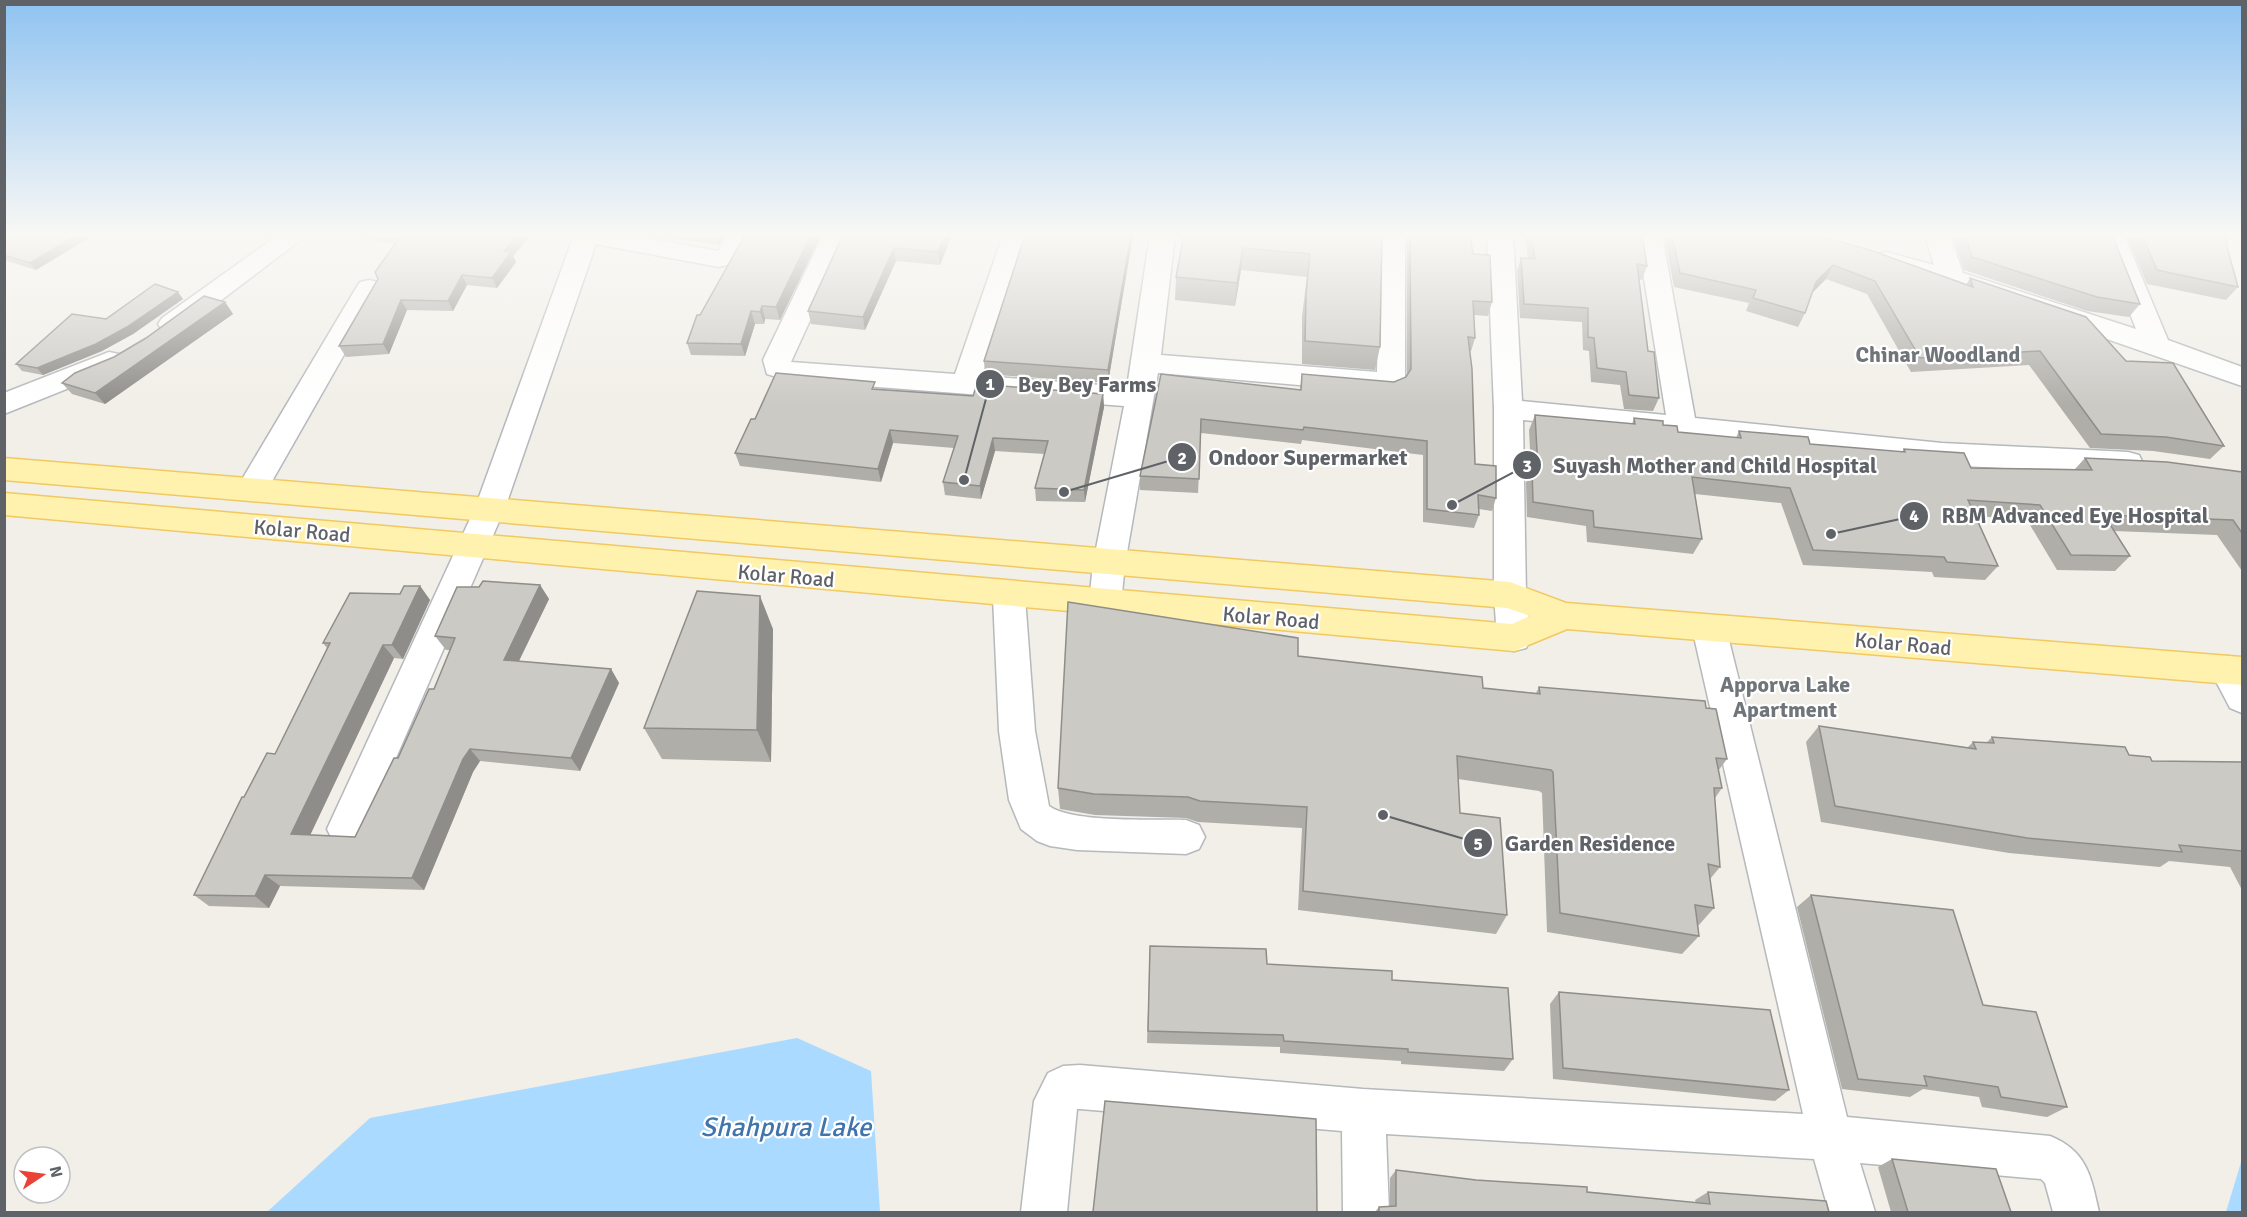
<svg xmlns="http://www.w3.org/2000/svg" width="2247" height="1217" font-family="Signika,sans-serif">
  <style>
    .water { fill: #aadaff }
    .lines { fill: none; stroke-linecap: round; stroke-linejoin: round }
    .minor-casing { stroke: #b5b8bc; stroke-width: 3 }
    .major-casing { stroke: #f2c960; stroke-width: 3 }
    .minor { fill: #fff; fill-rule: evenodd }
    .major { fill: #fff2af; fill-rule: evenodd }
    .wall { fill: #afaea9 }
    .shaded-wall { fill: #8f8d8a }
    .building { fill: #cccac5; stroke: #8f8d8a; stroke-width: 1.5 }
    .labels { text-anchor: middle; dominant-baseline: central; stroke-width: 4.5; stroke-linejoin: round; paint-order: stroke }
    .street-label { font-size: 21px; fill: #5f6368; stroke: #fff }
    .neighbourhood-label { font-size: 22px; font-weight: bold; fill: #70757a; stroke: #fff }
    .near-water-label { font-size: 27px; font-style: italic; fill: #4174aa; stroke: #fff }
    .leader { fill: none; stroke: #5f6368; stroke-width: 2 }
    .callout-dot { fill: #5f6368; stroke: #fff; stroke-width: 2 }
    .mark-label { font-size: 18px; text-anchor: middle; font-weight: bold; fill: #fff }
    .callout-label { font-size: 22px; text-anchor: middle; font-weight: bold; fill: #5f6368; stroke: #fff; stroke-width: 4.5; stroke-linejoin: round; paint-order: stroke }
  </style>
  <rect width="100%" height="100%" fill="#f1efe8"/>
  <g class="water">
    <polygon points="797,1038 871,1071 880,1212 267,1212 370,1118"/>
    <polygon points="2242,1159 2242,1212 2226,1212"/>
  </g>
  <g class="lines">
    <g class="minor-casing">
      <g id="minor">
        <polygon points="278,235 307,235 182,330 172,333 162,330 158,324 162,318"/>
        <polygon points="574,235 630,235 718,251 729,235 754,235 737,262 719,267 596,244 505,508 365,829 359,841 346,846 333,841 327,829 475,508"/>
        <polygon points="823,235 849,235 791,362 955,374 1003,235 1028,235 982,376 1127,387 1150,235 1175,235 1161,355 1377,372 1380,235 1405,235 1405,383 1401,390 1391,393 1158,373 1125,564 1121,603 1117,612 1105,616 1093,612 1089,603 1093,564 1124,406 786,380 767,374 763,360"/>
        <polygon points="1487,235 1513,235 1522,401 1666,415 1637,235 1662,235 1695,418 1942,443 2128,452 2139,455 2143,463 2139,471 2128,474 1942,465 1523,420 1526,595 1531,638 1526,648 1514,651 1502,648 1497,638 1494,595 1494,409"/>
        <polygon points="1925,235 1950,235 1963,273 2136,329 2099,235 2124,235 2168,340 2242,367 2242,386 2012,306 1877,266 1873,260 1877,254 1886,252 1934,265"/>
        <polygon points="369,280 378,282 382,288 263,497 252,500 241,497 237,489 241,481 356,288 360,282"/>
        <polygon points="109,352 119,354 123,361 119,368 4,414 4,393"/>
        <path d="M1009 584 1021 588 1025 597 1035 731 1049 806C1072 823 1155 819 1186 820L1199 825 1205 837 1199 849 1186 854 1077 850 1050 846 1037 841 1021 829 1009 800 999 731 993 597 997 588Z"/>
        <path d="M1709 615 1721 619 1726 628 1847 1117 2050 1136C2087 1151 2091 1176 2099 1212H2053L2045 1183 2041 1179 1860 1163 1875 1212H1829L1814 1159 1386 1134 1389 1212H1343L1342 1131 1080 1109H1077L1067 1212H1021L1034 1101 1048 1073 1063 1066 1080 1065 1363 1089 1803 1114 1692 628 1697 619Z"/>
        <polygon points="2227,656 2239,660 2242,666 2242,713 2230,708 2210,670 2215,660"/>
      </g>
    </g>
    <g class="major-casing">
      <polygon id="major" points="4,458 1510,582 1566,603 2242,657 2242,685 1567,629 1514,651 4,515 4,493 1512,624 1530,616 1507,608 4,480"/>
    </g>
    <use href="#minor" class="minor"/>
    <use href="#major" class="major"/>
  </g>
  <g class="wall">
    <polygon points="13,235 36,270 4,260 4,242"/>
    <polygon points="347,235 531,235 513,256 516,262 497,288 467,285 453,311 407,310 389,354 346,357 339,346 378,279 395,244"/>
    <polygon points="645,235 727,235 719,245"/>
    <polygon points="745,235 821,235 780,320 765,319 764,324 755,324 745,356 691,355 687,343 700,315"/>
    <polygon points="843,235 952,235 940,265 896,261 865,330 811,324 808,311"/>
    <polygon points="1133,235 1108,383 985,374 984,361"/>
    <polygon points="1184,235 1382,235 1380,347 1375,370 1302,364 1302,316 1307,277 1241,270 1235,306 1175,300 1176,277"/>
    <polygon points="1407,235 1470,235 1473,254 1492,302 1488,316 1474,315 1475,338 1471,351 1470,351 1475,464 1496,498 1492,511 1479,509 1479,515 1474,528 1423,522 1423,455 1302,440 1301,444 1201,433 1198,493 1140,490 1140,476 1161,374 1300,390 1302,374 1394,382 1406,377 1407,375"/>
    <polygon points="1524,235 1642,235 1647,266 1642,280 1639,279 1648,351 1659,398 1653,411 1624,409 1620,385 1591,382 1589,351 1583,350 1582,322 1520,318 1517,271 1521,258 1528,258"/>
    <polygon points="1664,235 1813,235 1966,285 1970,278 2126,361 2224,446 2210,459 2153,451 2090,448 2029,365 1911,372 1867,294 1826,279 1813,292 1805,313 1798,327 1746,311 1749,303 1674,287"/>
    <polygon points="1952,235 2112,235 2140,304 2129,317 2087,311 1964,270"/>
    <polygon points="2126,235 2230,235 2231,237 2226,244 2238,287 2226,300 2147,284"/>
    <polygon points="183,299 133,334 102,351 43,375 22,371 16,364 106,319"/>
    <polygon points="225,302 233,314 105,404 72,394 62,383"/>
    <polygon points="876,389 973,396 1103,394 1104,407 1085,502 1036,501 1035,488 1045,454 995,451 981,499 945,495 943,482 954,448 893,443 881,482 740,466 735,453 755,419"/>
    <polygon points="1535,415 1632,424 1634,418 1663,425 1678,432 1736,438 1739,431 1810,444 1902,452 1904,449 1971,468 2075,469 2085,458 2242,472 2242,571 2217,535 2114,531 2130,556 2115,571 2057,570 2027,520 1976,516 1998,566 1985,580 1934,577 1932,572 1803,565 1781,503 1695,494 1702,539 1693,554 1587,542 1586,526 1527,517 1526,483 1531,470 1529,430"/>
    <polygon points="540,585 549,599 519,661 611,669 619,683 580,771 480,761 473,772 424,890 280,886 269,908 209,906 194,895 244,797 275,754 327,648 323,643 400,594 420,586 430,600 403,659 394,658 310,835 355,837 398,758 434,689 450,650 446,650 435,636 479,587"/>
    <polygon points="773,629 771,762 662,759 644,728"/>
    <polygon points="1298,656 1483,688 1536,693 1539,687 1706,708 1727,759 1718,771 1722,788 1715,798 1720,867 1710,879 1714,908 1698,926 1699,936 1682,954 1547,932 1542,793 1539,791 1458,779 1460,813 1507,915 1496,934 1298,910 1302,828 1198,822 1186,818 1095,815 1060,809 1058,788"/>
    <polygon points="1819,726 1967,748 1973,742 1986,743 1992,737 2129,755 2152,761 2242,762 2242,890 2230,867 2169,861 2160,867 2009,853 1821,822 1806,742"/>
    <polygon points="1811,895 1983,1005 2067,1107 2047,1117 1982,1107 1979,1097 1923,1089 1910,1097 1842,1089 1797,907"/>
    <polygon points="1150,946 1267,964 1392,980 1513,1059 1504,1071 1401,1064 1401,1061 1280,1053 1280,1047 1147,1043"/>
    <polygon points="1559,992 1789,1090 1775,1101 1553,1079 1550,1004"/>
    <polygon points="1892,1159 2011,1212 1891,1212 1878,1167"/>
    <polygon points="1396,1170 1476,1180 1696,1203 1695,1200 1708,1192 1829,1212 1375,1212 1379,1207 1390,1206 1390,1178"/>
  </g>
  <g class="shaded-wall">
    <polygon points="77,235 94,235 36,270 30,263"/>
    <polygon points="518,235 531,235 513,256 516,262 497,288 492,278 504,251"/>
    <polygon points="716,235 727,235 719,245"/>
    <polygon points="811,235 821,235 780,320 776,307"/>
    <polygon points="945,235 952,235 940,265 938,252"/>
    <polygon points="1131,235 1133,235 1108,383 1108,370"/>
    <polygon points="894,248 896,261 865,330 863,317"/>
    <polygon points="1243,248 1241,270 1235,306 1237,283"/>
    <polygon points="1833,265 1826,279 1809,296 1816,282"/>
    <polygon points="462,275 467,285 453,311 448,301"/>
    <polygon points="178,292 183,299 133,334 102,351 43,375 37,368"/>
    <polygon points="401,300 407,310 389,354 383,344"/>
    <polygon points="225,302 233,314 105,404 95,393"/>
    <polygon points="762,306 765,319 764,324 760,312"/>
    <polygon points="751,311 755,324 745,356 741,344"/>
    <polygon points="1103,394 1104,407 1085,502 1084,490"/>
    <polygon points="890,430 893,443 881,482 878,469"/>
    <polygon points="993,438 995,451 981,499 980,486"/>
    <polygon points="540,585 549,599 513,673 504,660"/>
    <polygon points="420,586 430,600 403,659 392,645"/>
    <polygon points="760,596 773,629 771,762 757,730"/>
    <polygon points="383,645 394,658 305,846 291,834"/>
    <polygon points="611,669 619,683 580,771 571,758"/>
    <polygon points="470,749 480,761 473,772 424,890 412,878 463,759"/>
    <polygon points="265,875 280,886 269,908 255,896"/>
  </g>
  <g class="building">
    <polygon points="13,235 77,235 30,263 4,255 4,242"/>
    <polygon points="397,235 518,235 504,251 511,252 492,278 462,275 448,301 401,300 383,344 339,346 378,279 375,272 401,236"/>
    <polygon points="745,235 811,235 776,307 762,306 760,312 751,311 741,344 687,343 697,315 700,315"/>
    <polygon points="843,235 945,235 938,252 894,248 863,317 808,311"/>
    <polygon points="1025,235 1131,235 1108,370 984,361"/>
    <polygon points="1184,235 1382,235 1380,347 1305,341 1306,294 1310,254 1243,248 1237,283 1176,277"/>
    <polygon points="1410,235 1470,235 1473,254 1490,255 1492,302 1473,301 1475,338 1468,337 1472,369 1475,464 1496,466 1496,498 1478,495 1479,515 1427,509 1427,441 1304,427 1303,430 1201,419 1199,479 1140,476 1161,374 1301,390 1302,374 1394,382 1406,377 1411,369"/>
    <polygon points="1530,235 1642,235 1647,266 1637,264 1648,351 1654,352 1659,398 1629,395 1626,372 1597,368 1594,338 1588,337 1588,308 1524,304 1521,258 1535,259"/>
    <polygon points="1672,235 1813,235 1867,249 1973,287 1970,278 2086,317 2126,361 2173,363 2224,446 2166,437 2101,434 2040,351 1920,358 1875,281 1833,265 1816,282 1805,313 1753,298 1756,290 1680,273"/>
    <polygon points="1965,235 2112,235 2140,304 2097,297 1972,257"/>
    <polygon points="2142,235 2230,235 2231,237 2224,236 2238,287 2157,270"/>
    <polygon points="155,284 178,292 127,327 96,344 37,368 16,364 72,314 106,319"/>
    <polygon points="204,296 225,302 95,393 62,383 75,373 114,357 146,338"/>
    <polygon points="776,373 875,382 872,389 973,396 977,384 1103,394 1084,490 1035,488 1048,441 993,438 980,486 943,482 958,436 890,430 878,469 735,453 751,419 755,419"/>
    <polygon points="1535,415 1635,424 1634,418 1663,421 1663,425 1677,426 1678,432 1741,438 1739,431 1808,437 1810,444 1905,452 1904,449 1964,453 1971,468 2092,470 2085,458 2167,462 2242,472 2242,533 2233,520 2104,515 2130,556 2071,555 2040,505 1968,500 1998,566 1947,562 1944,557 1813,550 1790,488 1692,477 1702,539 1594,527 1593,511 1533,502 1532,468 1538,469"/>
    <polygon points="483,581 540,585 504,660 611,669 571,758 470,749 463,759 412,878 265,875 255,896 194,895 242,797 244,797 267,753 275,754 330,643 323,643 350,593 400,594 404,586 420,586 392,645 383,645 291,834 355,837 394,758 398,758 429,689 434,689 455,638 435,636 457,587 479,587"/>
    <polygon points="697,591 760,596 757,730 644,728"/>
    <polygon points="1068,602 1298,638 1298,656 1482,677 1483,688 1540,694 1539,687 1705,701 1706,708 1716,709 1727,759 1716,758 1722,788 1714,788 1720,867 1708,864 1714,908 1695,905 1699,936 1560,913 1553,772 1551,770 1457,756 1460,813 1500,818 1507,915 1303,891 1307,807 1200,801 1188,797 1094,794 1058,788"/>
    <polygon points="1819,726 1976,749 1973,742 1994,743 1992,737 2125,747 2129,755 2150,757 2152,761 2242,762 2242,851 2179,845 2182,852 2027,838 1835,806"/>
    <polygon points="1811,895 1953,910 1983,1005 2036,1012 2067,1107 2001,1097 1998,1087 1924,1076 1927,1086 1858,1079"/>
    <polygon points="1150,946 1266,949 1267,964 1392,971 1392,980 1508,988 1513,1059 1408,1052 1408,1049 1284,1041 1283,1035 1148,1031"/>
    <polygon points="1559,992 1770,1010 1789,1090 1563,1068"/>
    <polygon points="1105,1101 1316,1119 1317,1212 1093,1212"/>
    <polygon points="1892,1159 1996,1169 2011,1212 1908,1212"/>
    <polygon points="1396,1170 1476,1180 1587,1187 1587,1192 1710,1204 1708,1192 1826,1201 1829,1212 1379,1212 1379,1207 1396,1206"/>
  </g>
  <linearGradient id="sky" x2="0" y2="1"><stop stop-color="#8fc3f1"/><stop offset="0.58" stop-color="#f9f8f5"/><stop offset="1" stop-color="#f9f8f5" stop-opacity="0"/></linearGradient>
  <rect width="2247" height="405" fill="url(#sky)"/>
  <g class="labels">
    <g class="street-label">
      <text transform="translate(302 531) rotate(5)">Kolar Road</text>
      <text transform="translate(786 576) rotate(5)">Kolar Road</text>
      <text transform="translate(1271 618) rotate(5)">Kolar Road</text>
      <text transform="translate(1903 644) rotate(5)">Kolar Road</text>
    </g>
    <g class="neighbourhood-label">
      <text x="1938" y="354">Chinar Woodland</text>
      <text x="1785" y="684">Apporva Lake<tspan x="1785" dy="25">Apartment</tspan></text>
    </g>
    <g class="near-water-label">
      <text x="786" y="1127">Shahpura Lake</text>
    </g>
  </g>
  <path class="leader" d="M964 480L990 384M1064 492L1182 457M1452 505L1527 465M1831 534L1914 516M1383 815L1478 843"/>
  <g class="callout-dot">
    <circle cx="964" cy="480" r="6"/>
    <circle cx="1064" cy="492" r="6"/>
    <circle cx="1452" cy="505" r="6"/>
    <circle cx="1831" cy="534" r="6"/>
    <circle cx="1383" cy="815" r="6"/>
    <circle cx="990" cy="384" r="15"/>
    <circle cx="1182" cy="457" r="15"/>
    <circle cx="1527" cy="465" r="15"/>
    <circle cx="1914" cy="516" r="15"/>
    <circle cx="1478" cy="843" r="15"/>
  </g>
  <g class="mark-label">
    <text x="990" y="390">1</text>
    <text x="1182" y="464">2</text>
    <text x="1527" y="472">3</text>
    <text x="1914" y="522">4</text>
    <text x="1478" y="850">5</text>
  </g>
  <g class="callout-label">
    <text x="1087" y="392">Bey Bey Farms</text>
    <text x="1308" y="465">Ondoor Supermarket</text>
    <text x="1715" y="473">Suyash Mother and Child Hospital</text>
    <text x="2075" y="523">RBM Advanced Eye Hospital</text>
    <text x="1590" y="851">Garden Residence</text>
  </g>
  <rect width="2247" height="1217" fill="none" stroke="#5f6368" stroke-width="12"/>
  <g transform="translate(42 1175) rotate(77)"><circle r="28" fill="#ffffff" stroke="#bfc1c3" stroke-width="1.5"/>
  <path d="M0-4.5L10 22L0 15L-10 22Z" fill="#ea4335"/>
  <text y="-9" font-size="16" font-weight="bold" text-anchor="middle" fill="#5f6368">N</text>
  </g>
</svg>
